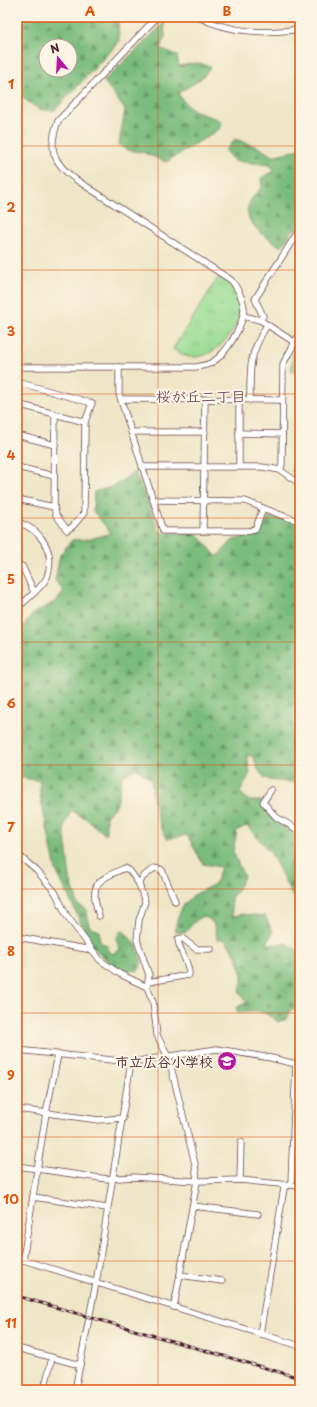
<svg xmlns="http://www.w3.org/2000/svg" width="317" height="1407" font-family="'Playpen Sans','Klee One',sans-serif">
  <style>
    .forest { fill: url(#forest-firs); stroke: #626e54; fill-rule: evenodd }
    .park { fill: url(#park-tufts); stroke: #727e5f }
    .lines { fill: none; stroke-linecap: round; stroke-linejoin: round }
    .minor-casing { stroke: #633d43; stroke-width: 7 }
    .minor { stroke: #fff; stroke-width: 5.5 }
    .rail-casing { stroke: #4a1f2b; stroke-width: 3 }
    .rail { stroke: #fcf5e5; stroke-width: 1.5; stroke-dasharray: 4.5; stroke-linecap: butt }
    .grid { fill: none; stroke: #e0560e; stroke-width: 1; stroke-opacity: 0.55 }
    .labels { text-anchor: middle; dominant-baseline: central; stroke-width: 4; stroke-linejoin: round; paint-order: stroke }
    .poi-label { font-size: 14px; font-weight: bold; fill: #4a1f2b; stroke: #fcf5e5; text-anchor: end }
    .neighbourhood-label { font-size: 15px; font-weight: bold; fill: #7e5264; stroke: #fcf5e5 }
    .neatline { fill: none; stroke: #e0560e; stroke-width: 1.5 }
    .grid-label { font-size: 13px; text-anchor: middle; font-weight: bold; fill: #e0560e }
  </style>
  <defs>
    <pattern id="forest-firs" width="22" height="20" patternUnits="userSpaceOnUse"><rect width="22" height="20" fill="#7abc7d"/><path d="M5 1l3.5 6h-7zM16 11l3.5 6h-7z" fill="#669867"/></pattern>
    <pattern id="park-tufts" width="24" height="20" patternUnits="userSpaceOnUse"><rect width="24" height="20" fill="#99dc93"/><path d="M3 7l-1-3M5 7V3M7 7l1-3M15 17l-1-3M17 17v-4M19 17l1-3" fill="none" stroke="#85bc7f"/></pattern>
  </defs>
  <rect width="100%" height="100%" fill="#fcf5e5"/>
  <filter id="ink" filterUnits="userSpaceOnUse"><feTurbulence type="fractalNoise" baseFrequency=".025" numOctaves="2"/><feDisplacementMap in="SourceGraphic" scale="8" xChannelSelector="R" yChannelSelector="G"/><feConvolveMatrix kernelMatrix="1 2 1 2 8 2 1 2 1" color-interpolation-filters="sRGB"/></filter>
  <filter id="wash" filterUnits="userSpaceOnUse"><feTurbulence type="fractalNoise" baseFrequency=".012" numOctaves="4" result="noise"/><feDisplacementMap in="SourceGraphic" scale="16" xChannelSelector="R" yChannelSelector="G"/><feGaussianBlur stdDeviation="0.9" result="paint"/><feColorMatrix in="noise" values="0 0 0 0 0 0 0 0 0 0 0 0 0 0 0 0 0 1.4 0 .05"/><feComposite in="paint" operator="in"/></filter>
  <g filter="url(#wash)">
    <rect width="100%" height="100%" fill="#efe6c8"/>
    <g class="forest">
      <path d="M17 17H118L119 42 54 111 39 109 17 94ZM46 46H70V70H46Z"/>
      <path d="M164 23 165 37 160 48 177 55 179 66 196 63 211 66C203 80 191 85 178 93 190 113 201 113 222 121L221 128 166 162 142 152 126 150 119 144 125 110 104 81Z"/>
      <path d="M235 139 258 147 272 156 300 149V228L293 230 281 247C268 238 239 222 250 202 253 196 258 191 262 187L261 178 275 171 270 165 234 161 225 151Z"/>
      <polygon points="300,348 300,377 291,371 293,353"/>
      <polygon points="300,456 300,477 292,472 293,462"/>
      <path d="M135 472 160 532 198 534 217 557 233 540 251 536 266 523 269 517 300 522V784C278 776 263 791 254 758L247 754 250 773 240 792 249 801H262C274 819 279 827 300 833V899L292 895 271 853 247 826 237 830 233 851 244 877 235 894 231 897 232 917 241 914 265 916 273 932 267 943 272 945 286 943 298 950 300 959V1008L291 1009 287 1019 278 1022C266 1011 254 1008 238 1013L236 1008 247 1002 239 992C248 976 236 951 224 939L217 940C216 928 214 919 202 916L193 923 186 932H176C175 925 177 921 179 914 186 897 199 892 215 884L221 867 203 864 187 835 167 839C156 819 153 802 151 779L136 768 122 776 117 804 106 817V835L86 819 71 810 64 827 70 878 78 905 87 910 89 926 99 931 100 942 107 945 111 954 120 950 116 939 122 929 137 946 142 963 139 970 128 971 114 967 92 946 56 870 40 795V781L17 777V634L32 615 56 601 64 592 55 580 60 555 72 540 90 539 111 533 93 511 94 492 112 487Z"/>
    </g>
    <path class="park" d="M219 276C224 280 231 283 234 287 255 314 220 360 190 357 185 357 178 352 173 349Z"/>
  </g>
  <g filter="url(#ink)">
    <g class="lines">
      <g class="minor-casing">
        <g id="minor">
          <path d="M198 17C232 33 263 34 300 29"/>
          <polyline points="243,316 260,320 294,342"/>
          <polyline points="260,320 263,316 255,299 296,235 300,235"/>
          <path d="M17 367H196C201 366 207 365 211 363 226 355 244 325 244 308 243 299 237 287 231 280L75 179C52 162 48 148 58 121L157 17"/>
          <polyline points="119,367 119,394 163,531 250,531 256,528 263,508"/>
          <polyline points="17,382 92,403 85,422 84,513 73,526 67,530 56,515 54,507 55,414"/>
          <polyline points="121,399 282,400"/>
          <path d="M250 400C250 365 249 355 267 325"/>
          <polyline points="17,404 85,422"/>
          <polyline points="131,432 205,432"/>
          <polyline points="239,433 282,434"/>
          <polyline points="17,435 55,445"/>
          <polyline points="239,466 239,399"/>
          <polyline points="17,467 54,476"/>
          <polyline points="142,467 262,467 280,470 300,484"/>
          <polyline points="280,470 282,465 283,364 300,333"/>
          <polyline points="17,499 54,507"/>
          <polyline points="153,500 245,501 286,517 300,521"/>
          <path d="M17 522C41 529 56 552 47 577 43 587 25 601 17 608"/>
          <polyline points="203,531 205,399"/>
          <polyline points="17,564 22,566 34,592"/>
          <polyline points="271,790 263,802 276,817 300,831"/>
          <polyline points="17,854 37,871 55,892 67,916 100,960 120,974 147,987"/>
          <polyline points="139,884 143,877 154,868 162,870 175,901"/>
          <path d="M99 916C89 883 96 881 125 868L130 871 139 884 145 902 139 920 137 940 149 975 147 987 153 1002 157 1035 169 1059 195 1164 197 1181 174 1307"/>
          <polyline points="17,937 92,950"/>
          <path d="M148 982 189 975C190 963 179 952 178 939L182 938 196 949H211"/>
          <polyline points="17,1050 131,1062 217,1049 271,1058 300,1065"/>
          <polyline points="17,1109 99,1120 123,1118"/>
          <polyline points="17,1166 107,1179 133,1177 197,1181 240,1180 300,1186"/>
          <polyline points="240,1180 241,1142"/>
          <polyline points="33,1197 107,1208"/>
          <polyline points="193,1206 258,1214"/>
          <polyline points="17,1258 300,1346"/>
          <polyline points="23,1260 46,1113 58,1055"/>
          <polyline points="180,1275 222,1281"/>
          <polyline points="260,1334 284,1188 291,1182 296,1065"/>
          <polyline points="17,1348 80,1365"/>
          <polyline points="17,1390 19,1390"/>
          <polyline points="44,1390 52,1358"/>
          <polyline points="75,1390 96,1283 131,1062"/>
        </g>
      </g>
      <use href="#minor" class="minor"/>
      <g class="rail-casing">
        <polyline id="rail" points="17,1296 300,1378"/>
      </g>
      <use href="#rail" class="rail"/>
    </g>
  </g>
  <path class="grid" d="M158 17V1390M17 146H300M17 270H300M17 394H300M17 518H300M17 642H300M17 765H300M17 889H300M17 1013H300M17 1137H300M17 1261H300"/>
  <defs>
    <g id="school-disc" transform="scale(1)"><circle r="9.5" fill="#b5179e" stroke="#fcf5e5"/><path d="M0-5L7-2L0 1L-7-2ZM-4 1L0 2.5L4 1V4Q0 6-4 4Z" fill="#fff"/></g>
  </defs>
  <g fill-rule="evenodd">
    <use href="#school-disc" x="227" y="1061"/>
  </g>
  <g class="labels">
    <g class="poi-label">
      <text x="213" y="1061">市立広谷小学校</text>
    </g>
    <g class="neighbourhood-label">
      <text x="201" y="395">桜が丘二丁目</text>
    </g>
  </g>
  <rect width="317" height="1407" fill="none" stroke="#fcf5e5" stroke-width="44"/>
  <g transform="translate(58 58) rotate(342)"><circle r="19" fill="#fcf5e5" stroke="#b59f9b"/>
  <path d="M0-3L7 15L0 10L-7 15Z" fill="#b5179e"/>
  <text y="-6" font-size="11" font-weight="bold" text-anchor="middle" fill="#4a1f2b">N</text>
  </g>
  <rect x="22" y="22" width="273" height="1363" class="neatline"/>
  <g class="grid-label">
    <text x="90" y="16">A</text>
    <text x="227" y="16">B</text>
    <text x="11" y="89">1</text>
    <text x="11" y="212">2</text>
    <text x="11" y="336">3</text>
    <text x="11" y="460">4</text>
    <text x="11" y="584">5</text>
    <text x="11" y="708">6</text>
    <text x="11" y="832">7</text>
    <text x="11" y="956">8</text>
    <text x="11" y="1080">9</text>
    <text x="11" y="1204">10</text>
    <text x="11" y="1328">11</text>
  </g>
</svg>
